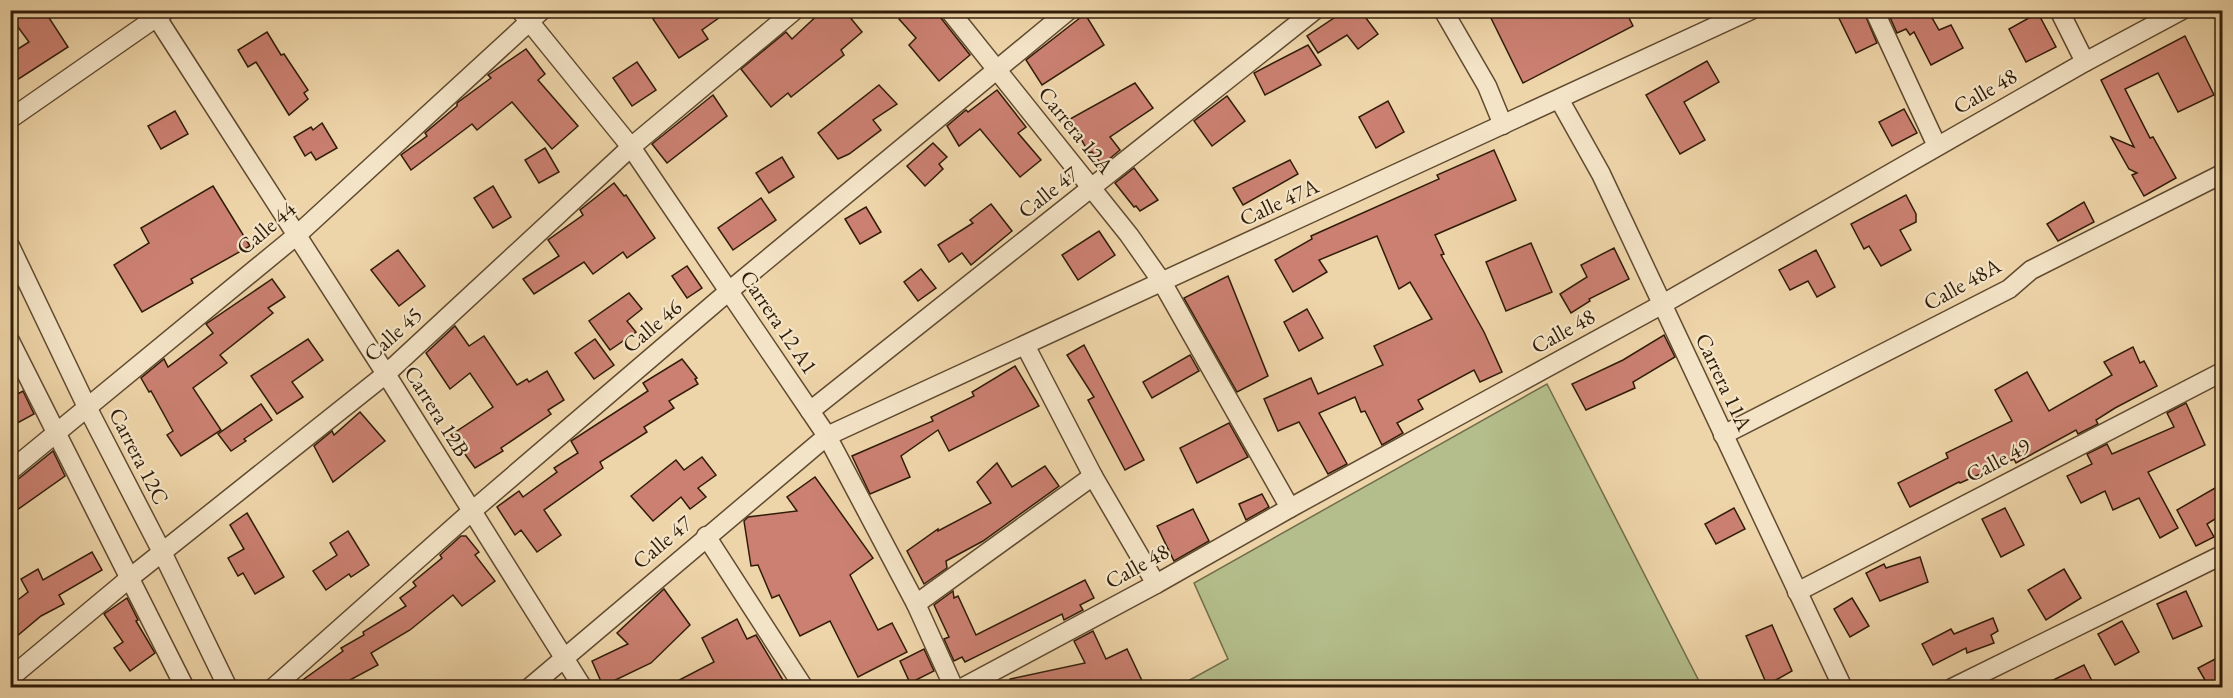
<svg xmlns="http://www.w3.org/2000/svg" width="2233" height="698" font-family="'EB Garamond',serif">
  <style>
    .green { fill: #b4be8c; stroke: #726d4a; stroke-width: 1.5 }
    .building { fill: #cb8071; stroke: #301c08; stroke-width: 1.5 }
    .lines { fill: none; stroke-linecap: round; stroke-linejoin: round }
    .street-casing { stroke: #604a30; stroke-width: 21 }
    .street { stroke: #f4e4c7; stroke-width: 18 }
    .labels { text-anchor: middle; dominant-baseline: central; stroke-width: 4.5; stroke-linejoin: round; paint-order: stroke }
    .street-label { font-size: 22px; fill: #301c08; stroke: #f4e4c7 }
  </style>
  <rect width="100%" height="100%" fill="#eed5a9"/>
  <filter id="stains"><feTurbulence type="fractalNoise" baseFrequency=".00333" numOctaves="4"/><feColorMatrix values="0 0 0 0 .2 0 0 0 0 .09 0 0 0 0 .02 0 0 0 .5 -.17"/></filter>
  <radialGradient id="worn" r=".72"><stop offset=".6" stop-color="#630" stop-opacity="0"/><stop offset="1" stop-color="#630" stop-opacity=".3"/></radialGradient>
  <polygon class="green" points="1547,384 1702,687 1177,687 1228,659 1194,583"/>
  <g class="building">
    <polygon points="10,10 44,10 68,47 17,80 10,70 10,54 29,42 10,16"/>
    <polygon points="666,10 730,10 702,30 708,39 679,58 653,19"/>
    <polygon points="823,10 844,10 862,32 841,50 844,55 791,97 788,93 771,107 741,69 786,32 792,39"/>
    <polygon points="910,10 938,10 940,17 970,55 939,81 909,45 916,38 899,19"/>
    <polygon points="1346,10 1360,10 1378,34 1358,49 1347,35 1318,53 1307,36"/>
    <polygon points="1487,10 1625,10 1633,26 1523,83"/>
    <polygon points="1835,10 1863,10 1877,43 1856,53"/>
    <polygon points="1895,10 1942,10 1931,16 1939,30 1951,25 1963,48 1931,65 1914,32 1910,35 1906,29 1897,33 1889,15"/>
    <polygon points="2038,13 2056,47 2026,62 2009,29"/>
    <polygon points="1085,14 1104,45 1042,85 1026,60"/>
    <polygon points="267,32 281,55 284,54 308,90 304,93 308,99 289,115 256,62 248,67 238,50"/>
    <polygon points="2185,36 2214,95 2178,112 2158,73 2125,89 2150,138 2153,137 2176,178 2144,196 2132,175 2137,173 2129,169 2111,137 2134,147 2101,80"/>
    <polygon points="1308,45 1321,65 1265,95 1254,73"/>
    <polygon points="526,49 545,74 538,80 578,126 552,149 512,102 477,130 472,124 411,170 401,155 427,136 425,133 457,106 457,103 491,78 488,75"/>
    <polygon points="1707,61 1719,82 1684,102 1705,140 1680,154 1646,95"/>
    <polygon points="637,62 656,90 632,106 613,78"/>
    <polygon points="1135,83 1153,108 1110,137 1120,150 1102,165 1092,152 1089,153 1070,119"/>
    <polygon points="879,85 897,104 873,120 881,130 849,154 838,159 818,133"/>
    <polygon points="997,90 1026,127 1018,133 1041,160 1020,177 980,129 959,146 947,126 966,110 968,112"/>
    <polygon points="713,95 727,116 667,163 652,144"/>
    <polygon points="1227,96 1245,121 1212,146 1194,121"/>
    <polygon points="1388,101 1404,132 1376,148 1359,117"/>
    <polygon points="1904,109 1917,133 1892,146 1879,122"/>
    <polygon points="175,111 188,134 161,149 148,126"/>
    <polygon points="322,123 337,148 316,160 311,152 305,156 294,137 311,127 313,130"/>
    <polygon points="933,143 947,157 939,164 943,169 925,186 907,166"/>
    <polygon points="545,148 559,172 539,183 525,160"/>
    <polygon points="1494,150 1516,200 1435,235 1444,254 1441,255 1484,332 1502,372 1480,382 1474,370 1418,400 1423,409 1397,423 1403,433 1382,445 1365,411 1361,412 1355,397 1319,413 1347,464 1328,474 1299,422 1278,431 1264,399 1311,378 1318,394 1383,365 1374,346 1432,319 1410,282 1399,289 1377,236 1319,260 1327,272 1293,292 1275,260 1312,239 1311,236 1439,179 1437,175"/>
    <polygon points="782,157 794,177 769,193 756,173"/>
    <polygon points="1290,160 1298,174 1243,205 1233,188"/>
    <polygon points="1134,168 1158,200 1140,211 1136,206 1134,207 1115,183"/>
    <polygon points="614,183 624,196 626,195 655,238 627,258 623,252 593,274 584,262 534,294 523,279 559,256 548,240 583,215 580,210"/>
    <polygon points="213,186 250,246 191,279 193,283 142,312 114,265 149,243 141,228"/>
    <polygon points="493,186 511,217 493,228 474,198"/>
    <polygon points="1906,195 1916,214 1916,222 1900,230 1911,250 1881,266 1869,246 1864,249 1851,224"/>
    <polygon points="761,198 776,220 733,250 718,228"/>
    <polygon points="2084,202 2094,222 2058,241 2047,224"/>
    <polygon points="991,204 1012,231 971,265 962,253 949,262 938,245 973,223 970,220"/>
    <polygon points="866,207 881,232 860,244 845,219"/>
    <polygon points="1099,231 1115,255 1078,280 1062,255"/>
    <polygon points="1531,243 1552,292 1506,311 1486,262"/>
    <polygon points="1614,248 1629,279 1589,299 1590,301 1571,313 1560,294 1587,277 1581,265"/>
    <polygon points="398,250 425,286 399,306 371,270"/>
    <polygon points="1816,250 1835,287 1817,297 1808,281 1790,290 1779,270"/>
    <polygon points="687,266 702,288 687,298 672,276"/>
    <polygon points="921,269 936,288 918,301 904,282"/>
    <polygon points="1228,276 1268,376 1237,392 1184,298"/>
    <polygon points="272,279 285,297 268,308 273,313 220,355 227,363 193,388 221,430 181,456 167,435 173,431 151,391 149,392 141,378 164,359 168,367 213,333 206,324"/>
    <polygon points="629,293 642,309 627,321 636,332 610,350 589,321"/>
    <polygon points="1307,309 1323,338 1299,351 1284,322"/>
    <polygon points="455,326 469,346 484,336 517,385 527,379 529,382 547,371 564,400 548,410 551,414 501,448 503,451 475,468 451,435 493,407 470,373 450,389 426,353"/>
    <polygon points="1664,335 1675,357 1633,382 1635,388 1586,410 1572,384 1623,360"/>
    <polygon points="308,339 323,360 292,382 303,397 277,414 251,376"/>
    <polygon points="595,339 614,365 594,379 575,353"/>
    <polygon points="1084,345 1144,460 1125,470 1088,400 1094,397 1067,355"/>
    <polygon points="2133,347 2140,363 2144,361 2157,386 2115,408 2096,420 2098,424 2078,434 2076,430 2016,463 2014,459 1960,483 1959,482 1910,507 1898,483 1948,458 1946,453 2012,421 1995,390 2027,372 2049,411 2112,375 2104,362"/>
    <polygon points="1190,355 1199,371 1152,398 1143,382"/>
    <polygon points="682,359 697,378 695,379 698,384 669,401 674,408 644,427 647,432 600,462 603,468 544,510 561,535 537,552 521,530 515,535 497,507 519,491 523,497 557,472 554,468 578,453 571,441 648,391 643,383"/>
    <polygon points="1015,366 1039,406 949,451 938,430 901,456 910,477 870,494 852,456 933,421 931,417 974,396 972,392"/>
    <polygon points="23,391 34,414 10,427 10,398"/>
    <polygon points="2186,403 2205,445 2148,472 2178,528 2160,538 2139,498 2113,510 2105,491 2081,503 2067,476 2092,464 2087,454 2107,444 2112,454 2174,427 2167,413"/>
    <polygon points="261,404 272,420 244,439 246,441 231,451 218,434"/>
    <polygon points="360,412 385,441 333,482 314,446 332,431 334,435"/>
    <polygon points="1229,423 1248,457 1197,483 1180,448"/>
    <polygon points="53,451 65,476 10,515 10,482 17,480"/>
    <polygon points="702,457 716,475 698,488 706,497 690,509 681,497 653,521 631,496 676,460 684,470"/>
    <polygon points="997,463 1012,487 1045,466 1059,486 983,541 946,561 947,568 924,584 907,551 938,529 938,531 991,503 977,482"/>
    <polygon points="815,477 873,558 850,575 878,630 892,623 907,652 858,677 830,621 800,636 779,595 772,598 758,565 751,566 744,521 748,517 797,511 787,497"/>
    <polygon points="2215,488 2223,501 2223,514 2207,524 2214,537 2196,546 2177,510"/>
    <polygon points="1262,494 1269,507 1246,520 1239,504"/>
    <polygon points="1734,508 1745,529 1716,544 1705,524"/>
    <polygon points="2005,508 2024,545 2001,557 1982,519"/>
    <polygon points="1193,509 1209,541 1174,561 1157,526"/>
    <polygon points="247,513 284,577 255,594 243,573 238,576 228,558 244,549 230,525"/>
    <polygon points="348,531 369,565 351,577 349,574 326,590 313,571 337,555 330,543"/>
    <polygon points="461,536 466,536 479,552 475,555 495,581 462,606 453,595 410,630 371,653 378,665 337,687 293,687 343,651 341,648 364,635 363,632 406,606 400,598 416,586 413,582 442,558 440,555"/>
    <polygon points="92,552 102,570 59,595 64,604 41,616 10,642 10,606 28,592 21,579 38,569 43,580"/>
    <polygon points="1920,557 1928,582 1880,601 1866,573 1884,564 1886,568"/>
    <polygon points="2064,569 2081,598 2046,620 2028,590"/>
    <polygon points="1085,580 1094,598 1080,605 1083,610 1064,620 1062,614 965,662 962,657 954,661 944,639 949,637 934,605 953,591 954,598 958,596 976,635"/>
    <polygon points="664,589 690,625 651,663 603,686 592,661 628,644 617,633"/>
    <polygon points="2186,591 2202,626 2173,639 2157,604"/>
    <polygon points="127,598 138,620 136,621 155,653 130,671 114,648 123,642 104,614"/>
    <polygon points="1852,598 1869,626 1850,637 1834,609"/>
    <polygon points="1993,618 1998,631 1991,635 1994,643 1967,653 1966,648 1933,665 1922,644 1951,629 1954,634"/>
    <polygon points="737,619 747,639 756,635 787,687 666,687 714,662 702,638"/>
    <polygon points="2122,621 2139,652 2115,665 2098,634"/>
    <polygon points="1772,625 1792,671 1767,685 1746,636"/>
    <polygon points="1093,631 1106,659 1127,649 1145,687 1010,687 1010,679 1085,663 1074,641"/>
    <polygon points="924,649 934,671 910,683 900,661"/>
    <polygon points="2217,658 2223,670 2223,687 2209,687 2198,668"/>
    <polygon points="2084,665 2095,687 2039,687"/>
  </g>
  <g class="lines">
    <g class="street-casing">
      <g id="street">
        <polyline points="152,10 386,374 583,688"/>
        <polyline points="520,10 631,147 827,436 916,604 954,688"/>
        <polyline points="949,10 1129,235 1162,282 1290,508"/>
        <polyline points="1443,10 1487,86 1503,125"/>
        <polyline points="1874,10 1937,146"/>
        <polyline points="2059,10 2085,62"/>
        <polyline points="1559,99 1601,174 1843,688"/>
        <polyline points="10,119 164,12"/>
        <polyline points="10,246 87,407 162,552 228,688"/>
        <polyline points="10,341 185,688"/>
        <polyline points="1025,345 1093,476 1156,584"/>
        <polyline points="810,411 1315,10"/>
        <polyline points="1723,435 2009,289 2031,270 2222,174"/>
        <polyline points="10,471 297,235 542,10"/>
        <polyline points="706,536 804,688"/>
        <polyline points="1797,592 2222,372"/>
        <polyline points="916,604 1093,476"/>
        <polyline points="10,678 131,577 386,374 631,147 795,10"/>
        <polyline points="273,688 472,511 729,291 1069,10"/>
        <polyline points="529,688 827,436 1751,10"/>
        <polyline points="962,688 1156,584 1290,508 1661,305 2085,62 2182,10"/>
        <polyline points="1952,688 2222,555"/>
      </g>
    </g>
    <use href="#street" class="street"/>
  </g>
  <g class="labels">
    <g class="street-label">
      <text transform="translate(1985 91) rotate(-30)">Calle 48</text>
      <text transform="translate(1076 130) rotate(51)">Carrera 12A</text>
      <text transform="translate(1048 192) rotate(-38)">Calle 47</text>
      <text transform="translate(1279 202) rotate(-25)">Calle 47A</text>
      <text transform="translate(266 228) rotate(-40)">Calle 44</text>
      <text transform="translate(1962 284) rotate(-29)">Calle 48A</text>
      <text transform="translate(779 322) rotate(56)">Carrera 12 A1</text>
      <text transform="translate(652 326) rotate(-40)">Calle 46</text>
      <text transform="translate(1563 331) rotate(-29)">Calle 48</text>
      <text transform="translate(393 334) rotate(-42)">Calle 45</text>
      <text transform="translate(1724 382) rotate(65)">Carrera 11A</text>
      <text transform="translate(437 411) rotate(58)">Carrera 12B</text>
      <text transform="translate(139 456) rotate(63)">Carrera 12C</text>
      <text transform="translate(1998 460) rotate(-28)">Calle 49</text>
      <text transform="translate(662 542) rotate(-40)">Calle 47</text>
      <text transform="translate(1137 566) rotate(-29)">Calle 48</text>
    </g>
  </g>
  <rect width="2233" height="698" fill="none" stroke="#eed5a9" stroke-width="36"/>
  <rect x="12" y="12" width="2209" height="674" fill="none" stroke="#301c08" stroke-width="3"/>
  <rect x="18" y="18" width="2197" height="662" fill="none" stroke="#301c08" stroke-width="1.5"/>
  <rect width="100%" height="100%" filter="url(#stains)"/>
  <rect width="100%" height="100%" fill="url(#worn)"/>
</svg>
